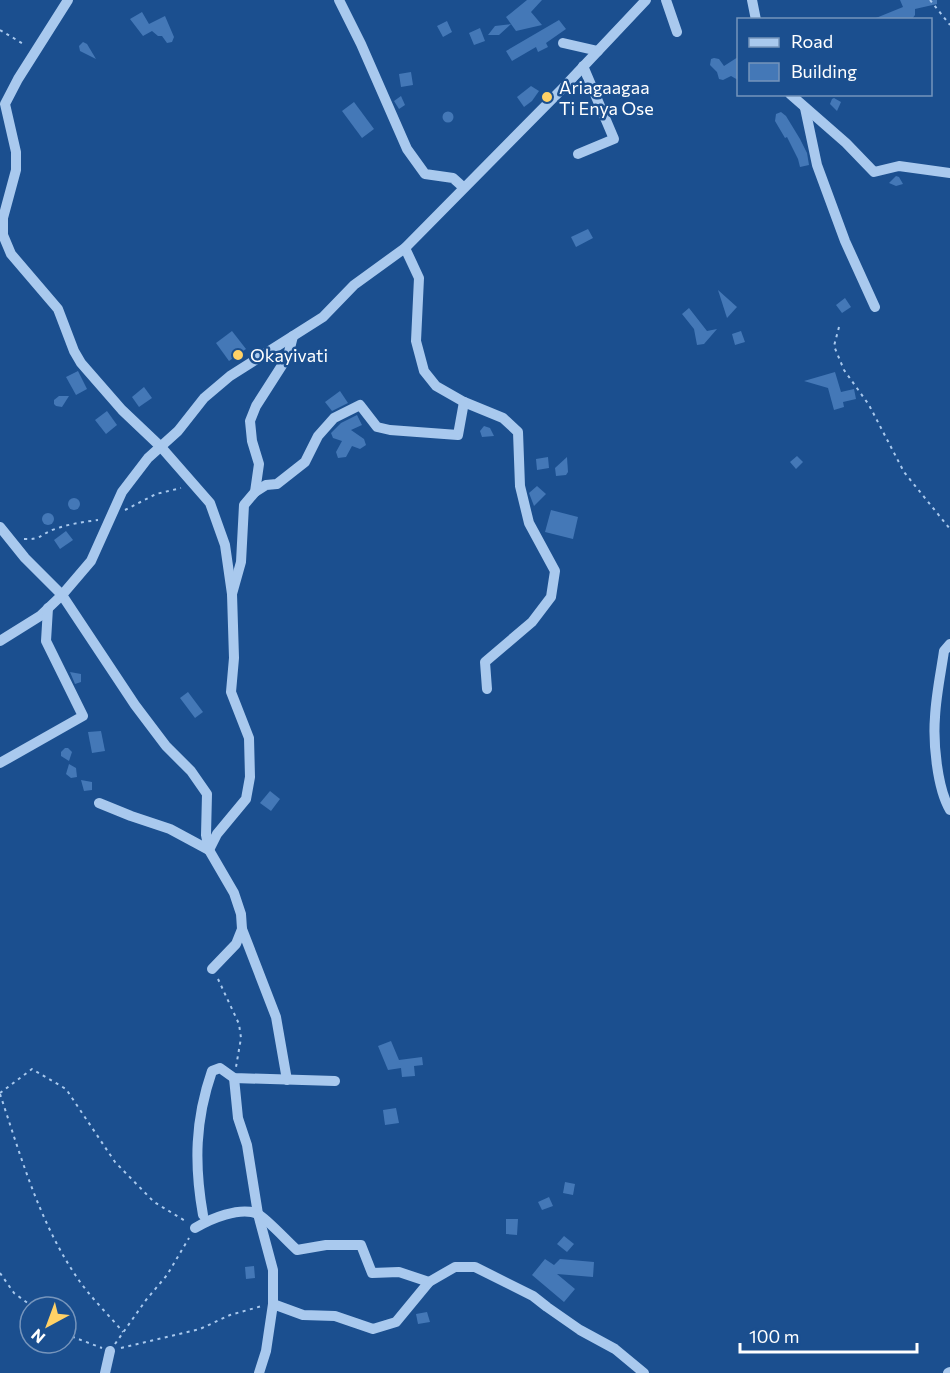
<svg xmlns="http://www.w3.org/2000/svg" width="950" height="1373" font-family="Commissioner,sans-serif">
  <style>
    .building { fill: #4478b7 }
    .lines { fill: none; stroke-linecap: round; stroke-linejoin: round }
    .path { stroke: #a9c9ee; stroke-width: 2; stroke-dasharray: 3 4.5; stroke-linecap: butt }
    .minor { stroke: #a9c9ee; stroke-width: 10 }
    .poi-dot { fill: #ffd166; stroke: #1b4f8f; stroke-width: 2 }
    .labels { text-anchor: middle; dominant-baseline: central; stroke-width: 5; stroke-linejoin: round; paint-order: stroke }
    .poi-label { font-size: 18px; fill: #fff; stroke: #1b4f8f; text-anchor: start }
  </style>
  <rect width="100%" height="100%" fill="#1b4f8f"/>
  <g class="building">
    <polygon points="527,0 542,0 531,12 542,25 516,31 511,24 499,35 488,35 495,26 511,24 506,17"/>
    <polygon points="900,0 937,0 937,4 915,9 915,15 912,19 871,20 903,7"/>
    <polygon points="142,12 149,24 165,16 174,37 172,42 167,43 162,36 158,36 152,31 143,36 130,19"/>
    <polygon points="559,20 566,29 546,43 548,47 538,52 536,47 512,61 506,51"/>
    <polygon points="447,21 452,32 443,37 437,26"/>
    <polygon points="480,28 485,41 474,45 469,33"/>
    <polygon points="83,42 87,44 96,59 80,51 79,46"/>
    <polygon points="738,57 738,80 731,76 723,80 719,79 717,72 710,65 711,59 714,58 719,59 724,66"/>
    <polygon points="411,72 413,85 401,87 399,74"/>
    <polygon points="531,86 539,91 532,101 524,107 517,97"/>
    <polygon points="401,96 405,105 399,109 394,101"/>
    <polygon points="834,98 841,102 837,111 830,104 832,99"/>
    <polygon points="354,102 374,129 362,138 342,111"/>
    <circle cx="448" cy="117" r="5.5"/>
    <polygon points="781,112 786,116 800,139 807,153 809,165 800,167 798,159 787,137 785,138 775,121 776,114"/>
    <polygon points="896,176 899,177 903,184 896,186 889,183"/>
    <polygon points="588,229 593,238 576,247 571,237"/>
    <polygon points="718,290 737,307 727,318"/>
    <polygon points="845,298 851,307 842,313 836,305"/>
    <polygon points="689,308 707,331 717,329 704,344 697,345 694,329 682,314"/>
    <polygon points="232,331 246,349 229,361 216,343"/>
    <polygon points="741,331 745,342 735,345 732,334"/>
    <polygon points="78,371 87,389 76,395 66,377"/>
    <polygon points="835,372 841,392 854,389 856,399 843,402 844,407 834,410 828,388 804,381"/>
    <polygon points="144,387 152,398 139,407 132,397"/>
    <polygon points="340,391 348,403 332,411 325,402"/>
    <polygon points="59,396 69,396 62,407 56,406 54,404 54,400"/>
    <polygon points="107,411 117,425 106,434 95,420"/>
    <polygon points="357,415 362,425 351,430 364,439 366,445 360,449 352,446 346,457 338,458 336,452 342,441 333,438 331,433 341,423"/>
    <polygon points="484,426 490,428 494,436 482,437 480,431"/>
    <polygon points="797,456 803,462 796,469 790,462"/>
    <polygon points="548,457 549,468 537,470 536,459"/>
    <polygon points="567,457 568,472 566,475 556,476 555,468"/>
    <polygon points="537,486 546,494 534,506 529,493"/>
    <circle cx="74" cy="504" r="6"/>
    <polygon points="551,510 578,517 573,539 545,532"/>
    <circle cx="48" cy="519" r="6"/>
    <polygon points="66,531 73,540 60,549 54,540"/>
    <polygon points="70,672 81,674 81,682 75,684"/>
    <polygon points="188,692 203,712 195,718 180,698"/>
    <polygon points="101,731 105,751 92,753 88,732"/>
    <polygon points="65,748 68,748 72,752 69,761 61,756 61,752"/>
    <polygon points="69,764 76,768 77,777 71,778 66,774"/>
    <polygon points="81,780 92,782 92,790 84,791"/>
    <polygon points="270,791 280,799 271,811 260,803"/>
    <polygon points="391,1041 399,1060 422,1057 423,1065 414,1066 415,1076 402,1077 401,1068 388,1070 378,1046"/>
    <polygon points="396,1108 399,1123 385,1125 383,1110"/>
    <polygon points="565,1182 575,1184 573,1195 563,1193"/>
    <polygon points="549,1197 553,1206 542,1210 538,1202"/>
    <polygon points="506,1219 518,1219 517,1235 506,1234"/>
    <polygon points="564,1236 574,1244 567,1252 557,1244"/>
    <polygon points="545,1259 554,1265 560,1259 594,1262 593,1277 557,1274 575,1289 564,1302 532,1275"/>
    <polygon points="254,1266 255,1278 246,1279 245,1267"/>
    <polygon points="427,1312 430,1322 418,1324 416,1314"/>
  </g>
  <g class="lines">
    <g class="path">
      <polyline points="930,0 950,25"/>
      <polyline points="0,30 25,45"/>
      <polyline points="839,327 834,346 844,370 869,405 904,472 950,529"/>
      <polyline points="125,510 156,494 181,488"/>
      <path d="M24 539C42 540 40 534 55 529 69 524 83 522 98 520"/>
      <polyline points="218,979 239,1024 241,1038 236,1067"/>
      <polyline points="0,1093 32,1069 66,1089 115,1162 154,1202 187,1222"/>
      <path d="M0 1094C21 1157 39 1221 76 1276 89 1296 108 1314 123 1332"/>
      <polyline points="0,1273 14,1293 33,1307"/>
      <polyline points="66,1332 73,1337 102,1348"/>
      <polyline points="115,1344 146,1300 167,1275 189,1238"/>
      <polyline points="121,1348 200,1329 230,1315 262,1306"/>
    </g>
    <g class="minor">
      <polyline points="68,0 18,79 5,104 16,152 16,170 3,218 3,235 11,254 58,309 74,351 81,363 122,410 161,447 210,503 225,545 232,594"/>
      <polyline points="339,0 361,44 407,149 425,174 453,178 463,187"/>
      <polyline points="666,0 677,32"/>
      <polyline points="752,0 756,20"/>
      <polyline points="563,43 598,51"/>
      <polyline points="790,94 846,143 874,172 899,166 950,173"/>
      <polyline points="805,108 817,165 845,241 875,307"/>
      <polyline points="578,154 614,139 583,66"/>
      <polyline points="405,248 419,278 416,341 424,371 436,386 464,402 503,418 518,432 520,486 529,523 555,571 551,597 532,622 485,662 487,689"/>
      <polyline points="255,492 266,485 277,484 305,462 318,436 334,418 360,405 377,427 390,430 458,435 464,402"/>
      <polyline points="0,527 25,558 62,595 135,705 166,746 191,771 207,794 206,835 209,850 234,893 241,914 242,929 236,944 212,969"/>
      <polyline points="0,641 40,616 62,595 91,561 122,492 148,458 178,431 204,398 230,376 323,317 354,285 405,248 563,88 646,0"/>
      <path d="M950 644 944 651C941 672 936 695 935 717 933 742 937 788 950 810"/>
      <polyline points="0,763 83,716 46,641 48,608"/>
      <polyline points="99,803 131,816 170,829 209,850 217,834 246,799 250,777 249,738 231,692 234,658 232,594 241,562 244,505 255,492 259,464 252,441 250,421 256,406 288,356 293,336"/>
      <polyline points="242,929 276,1017 287,1080"/>
      <polyline points="234,1078 238,1118 247,1145 258,1214 273,1270 273,1304 266,1351 259,1373"/>
      <path d="M203 1215C194 1164 195 1120 212 1071L220 1068 234 1078 335 1081"/>
      <path d="M195 1228C210 1219 240 1206 258 1214 267 1219 288 1242 297 1250L326 1245H361L372 1273 399 1272 429 1282"/>
      <polyline points="273,1304 303,1315 335,1316 373,1329 396,1322 429,1282 455,1267 475,1267 533,1296 547,1307 580,1330 615,1349 644,1373"/>
      <polyline points="105,1373 110,1351"/>
      <polyline points="948,1373 950,1372"/>
    </g>
  </g>
  <g class="poi-dot">
    <circle cx="547" cy="97" r="6"/>
    <circle cx="238" cy="355" r="6"/>
  </g>
  <g class="labels">
    <g class="poi-label">
      <text x="559" y="87">Ariagaagaa<tspan x="559" dy="21">Ti Enya Ose</tspan></text>
      <text x="250" y="355">Okayivati</text>
    </g>
  </g>
  <rect x="737" y="18" width="195" height="78" fill="#1b4f8f" stroke="#7695bc" stroke-width="1.5"/>
  <rect x="749" y="38" width="30" height="9" fill="#a9c9ee" stroke="#7695bc" stroke-width="1.5"/>
  <text x="791" y="48" font-size="18" fill="#ffffff">Road</text>
  <rect x="749" y="63" width="30" height="18" fill="#4478b7" stroke="#7695bc" stroke-width="1.5"/>
  <text x="791" y="78" font-size="18" fill="#ffffff">Building</text>
  <g transform="translate(48 1325) rotate(221)"><circle r="28" fill="#1b4f8f" stroke="#7695bc" stroke-width="1.5"/>
  <path d="M0-4.5L10 22L0 15L-10 22Z" fill="#ffd166"/>
  <text y="-9" font-size="16" font-weight="bold" text-anchor="middle" fill="#ffffff">N</text>
  </g>
  <path d="M740 1343v9h177v-9" fill="none" stroke="#ffffff" stroke-width="3"/>
  <text x="749" y="1343" font-size="18" fill="#ffffff" stroke="#1b4f8f" stroke-width="4.5" paint-order="stroke">100 m</text>
</svg>
